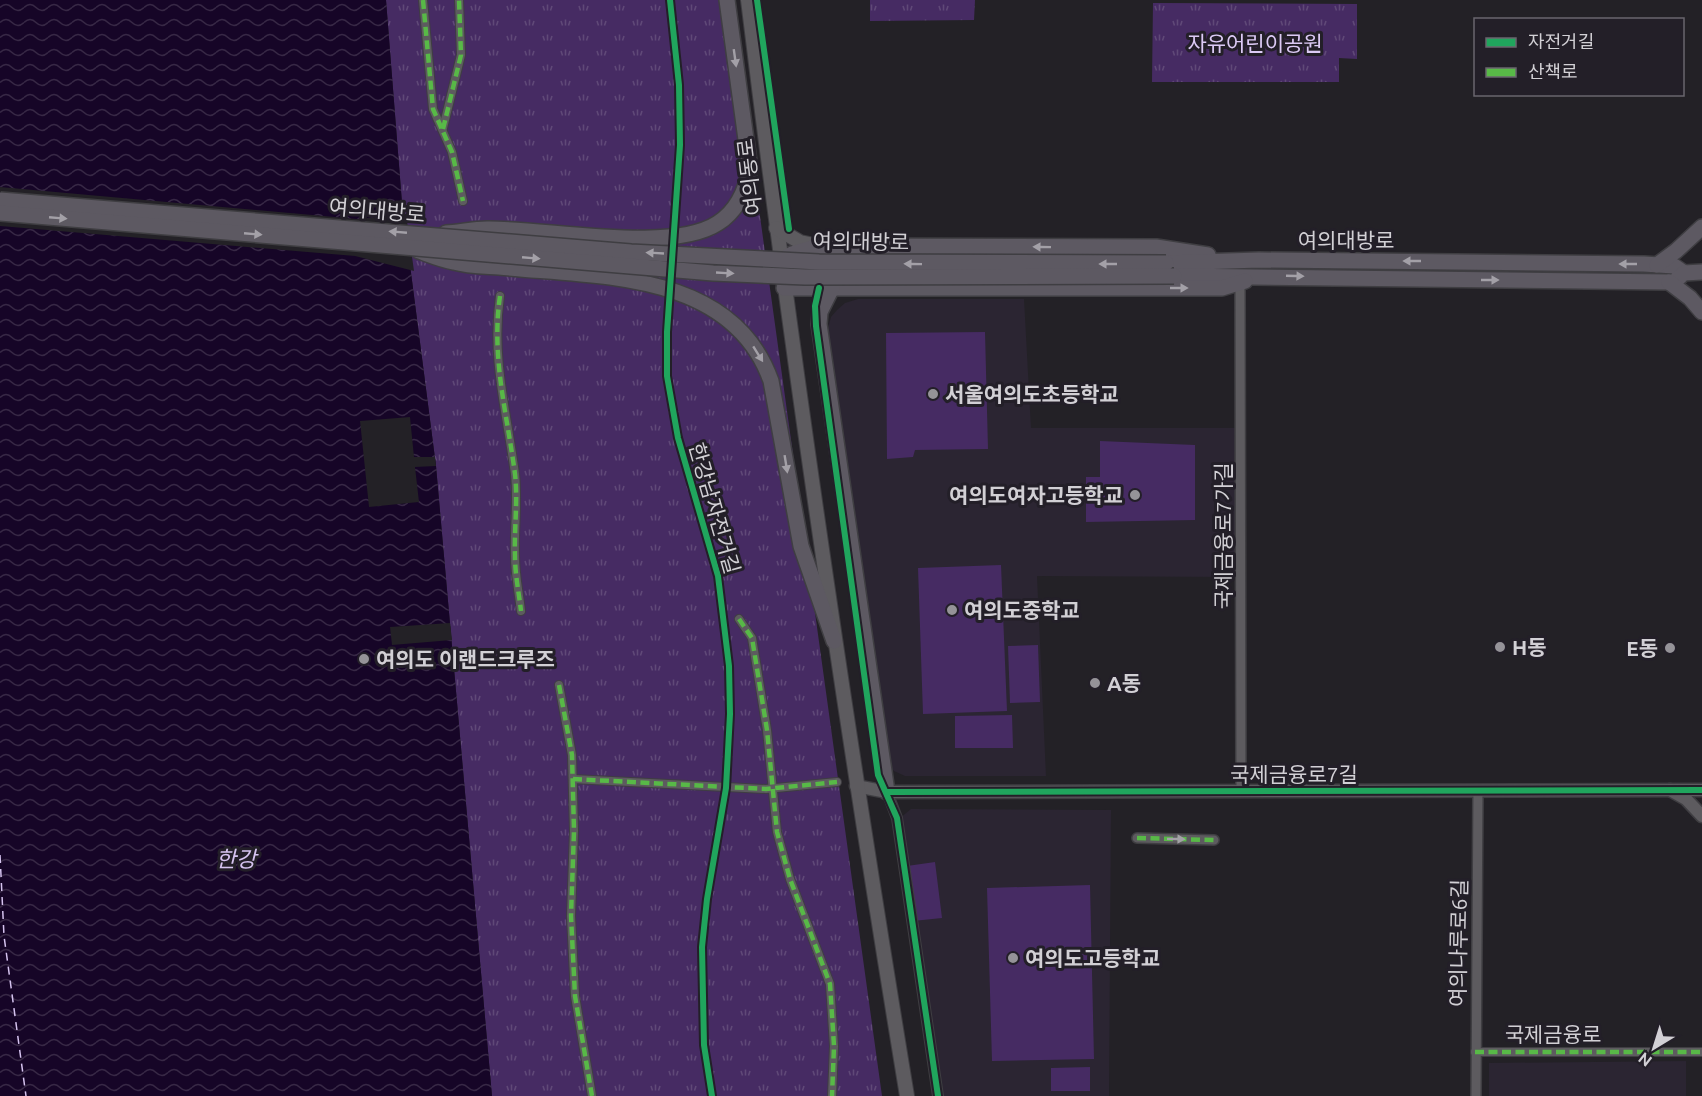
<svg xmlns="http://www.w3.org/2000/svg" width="1702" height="1096" font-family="Ubuntu,'Noto Sans KR',sans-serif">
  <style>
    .built { fill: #2b2532 }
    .park { fill: url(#park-tufts) }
    .garden { fill: #462b63 }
    .water { fill: url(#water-waves) }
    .pier { fill: #232126 }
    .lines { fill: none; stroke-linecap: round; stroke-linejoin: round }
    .ferry { stroke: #d5c3ef; stroke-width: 1.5; stroke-dasharray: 8 6; stroke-linecap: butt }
    .pedestrian-casing { stroke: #3f3e42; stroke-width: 10 }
    .minor-casing { stroke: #3f3e42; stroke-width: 12 }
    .tertiary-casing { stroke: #3f3e42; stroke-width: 15 }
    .secondary-casing { stroke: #3f3e42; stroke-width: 16 }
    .primary-casing { stroke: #3f3e42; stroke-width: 18 }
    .pedestrian { stroke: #5d5b5f; stroke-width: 8 }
    .minor { stroke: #5d5b5f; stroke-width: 9 }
    .tertiary { stroke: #5d5b5f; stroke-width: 12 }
    .secondary { stroke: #5d5b5f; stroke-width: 14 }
    .primary { stroke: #5d5962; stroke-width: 15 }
    .primary-bridge-casing { stroke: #3f3e42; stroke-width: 18; stroke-linecap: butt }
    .primary-bridge { stroke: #5d5962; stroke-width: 15 }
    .quiet { stroke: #58b947; stroke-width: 4.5; stroke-dasharray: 9 4.5; stroke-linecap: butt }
    .cycleway-casing { stroke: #231f28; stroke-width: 10 }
    .cycleway { stroke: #20a55d; stroke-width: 6 }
    .oneway { fill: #a3a0a7 }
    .oneway2 { fill: #a3a1a6 }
    .poi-dot { fill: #959398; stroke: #231f28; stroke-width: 2 }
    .labels { text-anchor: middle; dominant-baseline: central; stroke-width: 6; stroke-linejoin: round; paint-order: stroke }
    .park-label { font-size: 21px; fill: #dccaf5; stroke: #231f28 }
    .street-label { font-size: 21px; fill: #d2d0d5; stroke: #231f28 }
    .poi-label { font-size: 21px; font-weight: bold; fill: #d2d0d5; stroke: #231f28; text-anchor: start }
    .water-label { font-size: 22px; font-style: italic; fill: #d5c3ef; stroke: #231f28 }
  </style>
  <defs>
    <pattern id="park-tufts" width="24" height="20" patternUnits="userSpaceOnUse" patternTransform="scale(1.5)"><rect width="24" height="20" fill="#462b63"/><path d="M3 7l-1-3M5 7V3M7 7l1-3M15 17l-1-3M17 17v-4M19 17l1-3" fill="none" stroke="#604978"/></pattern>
    <pattern id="water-waves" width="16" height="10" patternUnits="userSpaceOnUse" patternTransform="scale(1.5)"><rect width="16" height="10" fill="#160527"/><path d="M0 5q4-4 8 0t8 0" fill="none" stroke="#372845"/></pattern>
  </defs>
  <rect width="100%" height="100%" fill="#232126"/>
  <g class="built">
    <polygon points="858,299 1024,299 1031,428 1237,428 1236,577 1037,576 1046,776 905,776 894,771 890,767 827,332 831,317 837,310 845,303"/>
    <polygon points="911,809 1111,810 1109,1096 936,1096 900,818"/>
    <polygon points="1686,1061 1686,1096 1489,1096 1489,1063"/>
  </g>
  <g class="park">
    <polygon points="386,0 730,0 882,1096 492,1096 436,466 402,203"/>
    <polygon points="870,0 975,0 974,20 870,21"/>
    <polygon points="1153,3 1357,4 1357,59 1339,58 1339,82 1152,82"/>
  </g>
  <g class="garden">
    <polygon points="985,332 988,449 915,450 913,457 887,459 886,333"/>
    <polygon points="1100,441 1195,445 1195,520 1086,522 1086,477 1100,477"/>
    <polygon points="1001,565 1007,711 923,714 918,568"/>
    <polygon points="1038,645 1040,702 1010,703 1008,646"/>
    <polygon points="1012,715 1013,748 955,748 955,716"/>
    <polygon points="935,862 942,918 913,921 907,866"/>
    <polygon points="1090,885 1094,1059 992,1061 987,888"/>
    <polygon points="1090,1067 1090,1091 1051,1091 1051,1068"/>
  </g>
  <polygon class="water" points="0,0 386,0 402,203 436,466 492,1096 0,1096"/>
  <g class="pier">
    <polygon points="0,187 357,219 406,214 414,271 355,256 0,226"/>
    <polygon points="410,417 414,457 435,457 436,466 415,467 419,502 369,507 360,421"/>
    <polygon points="450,623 452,640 392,645 390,627"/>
  </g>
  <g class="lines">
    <polyline class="ferry" points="0,855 4,936 26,1096"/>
    <g class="pedestrian-casing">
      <g id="pedestrian">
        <polyline points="423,0 433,109 452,152 463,201"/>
        <polyline points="443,128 461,55 459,0"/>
        <path d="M500 296C491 358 507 413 515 474 518 501 514 529 515 556 515 575 519 593 521 611"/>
        <polyline points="739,619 752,638 767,730 777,832 790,879 830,984 834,1046 832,1096"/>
        <polyline points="559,685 572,755 574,831 571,916 575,996 592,1096"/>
        <polyline points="573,779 766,789 837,782"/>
        <polyline points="1475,1052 1702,1052"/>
      </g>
    </g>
    <g class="minor-casing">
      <g id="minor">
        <polyline points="1240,283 1241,790"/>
        <polyline points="887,792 897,818 938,1096"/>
        <polyline points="1137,838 1214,840"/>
        <polyline points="1476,1096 1478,790"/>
      </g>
    </g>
    <g class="tertiary-casing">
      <g id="tertiary">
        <polyline points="856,786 887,792 1702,790"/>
        <polyline points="1670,790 1686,799 1702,816"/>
      </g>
    </g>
    <g class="secondary-casing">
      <g id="secondary">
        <path d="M748 0C793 367 847 732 907 1096"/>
        <polyline points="776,228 800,242 819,246"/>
      </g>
    </g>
    <g class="primary-casing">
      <g id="primary">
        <path d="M446 233C460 232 474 229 487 229 544 228 671 254 718 223 737 211 746 190 750 169L727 0"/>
        <path d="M419 251C430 255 442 260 454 262 468 266 484 266 499 267 596 277 732 270 771 381L801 546 834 641"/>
        <polyline points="781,260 792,254 819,246 1156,247 1208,255"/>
        <polyline points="1166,263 1259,260 1644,264 1674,266 1684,273"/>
        <polyline points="1657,265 1676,251 1702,227"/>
        <polyline points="1174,276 1669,282 1674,282 1684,273 1702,272"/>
        <polyline points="1669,282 1690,298 1702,312"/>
        <polyline points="784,288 1222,288 1245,281"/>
        <polyline points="832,288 820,312 819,324 887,792"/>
      </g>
    </g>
    <use href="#pedestrian" class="pedestrian"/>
    <use href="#minor" class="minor"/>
    <use href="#tertiary" class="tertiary"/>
    <use href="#secondary" class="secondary"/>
    <use href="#primary" class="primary"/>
    <g class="primary-bridge-casing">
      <g id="primary-bridge">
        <polyline points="0,200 631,252 819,262 1166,263"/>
        <polyline points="0,213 713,273 805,277 1174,276"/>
      </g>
    </g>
    <use href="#primary-bridge" class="primary-bridge"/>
    <g class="quiet">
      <polyline points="423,0 433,109 452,152 463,201"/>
      <polyline points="443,129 461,55 459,0"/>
      <path d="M500 296C491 358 507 413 515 474 518 501 514 529 515 556 515 575 519 593 521 611"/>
      <polyline points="739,619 752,638 767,730 777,832 790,879 830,984 834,1046 832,1096"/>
      <polyline points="559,685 572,755 574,831 571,916 575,996 592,1096"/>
      <polyline points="573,779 766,789 837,782"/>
      <polyline points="1137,838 1214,840"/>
      <polyline points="1475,1052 1702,1052"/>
    </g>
    <g class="cycleway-casing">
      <g id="cycleway">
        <polyline points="670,0 679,85 680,145 667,332 667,376 678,438 718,576 729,666 730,714 726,788 707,899 702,947 704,1045 712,1096"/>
        <polyline points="757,0 789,229"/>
        <polyline points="819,288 815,306 816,326 878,775 897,818 938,1096"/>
        <polyline points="887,792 1702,790"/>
      </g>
    </g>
    <use href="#cycleway" class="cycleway"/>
  </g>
  <defs><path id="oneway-solid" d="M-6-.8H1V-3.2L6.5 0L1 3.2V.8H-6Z" transform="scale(1.5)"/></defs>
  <g class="oneway">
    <use href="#oneway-solid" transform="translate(735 58) rotate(82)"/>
    <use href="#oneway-solid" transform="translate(58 218) rotate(5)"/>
    <use href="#oneway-solid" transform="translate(398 232) rotate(-175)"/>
    <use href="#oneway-solid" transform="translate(253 234) rotate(5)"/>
    <use href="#oneway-solid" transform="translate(1042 247) rotate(-179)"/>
    <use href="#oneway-solid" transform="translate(655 253) rotate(-177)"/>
    <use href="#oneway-solid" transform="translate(531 258) rotate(5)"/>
    <use href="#oneway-solid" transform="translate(1412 261) rotate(180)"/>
    <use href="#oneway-solid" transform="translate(913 264) rotate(-179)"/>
    <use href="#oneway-solid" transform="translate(1108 264) rotate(180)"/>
    <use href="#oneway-solid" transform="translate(1628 264) rotate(-180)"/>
    <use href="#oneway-solid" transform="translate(725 273) rotate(3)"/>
    <use href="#oneway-solid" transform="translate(1295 276) rotate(2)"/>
    <use href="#oneway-solid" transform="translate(1490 280)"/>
    <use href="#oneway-solid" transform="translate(1179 288)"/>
    <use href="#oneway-solid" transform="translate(758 354) rotate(58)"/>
    <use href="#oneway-solid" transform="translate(786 464) rotate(81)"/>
  </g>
  <use class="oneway2" href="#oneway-solid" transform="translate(1176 839) rotate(1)"/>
  <g class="poi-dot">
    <circle cx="933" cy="394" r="6"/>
    <circle cx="1135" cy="495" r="6"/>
    <circle cx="952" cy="610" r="6"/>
    <circle cx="1500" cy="647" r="6"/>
    <circle cx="1670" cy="648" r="6"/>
    <circle cx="364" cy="659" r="6"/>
    <circle cx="1095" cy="683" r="6"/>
    <circle cx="1013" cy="958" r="6"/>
  </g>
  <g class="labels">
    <g class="park-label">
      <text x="1255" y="43">자유어린이공원</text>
    </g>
    <g class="street-label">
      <text transform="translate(749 177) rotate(-97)">여의동로</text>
      <text transform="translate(377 210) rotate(5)">여의대방로</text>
      <text x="1346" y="240">여의대방로</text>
      <text transform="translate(861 241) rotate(1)">여의대방로</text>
      <text transform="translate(715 508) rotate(74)">한강남자전거길</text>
      <text transform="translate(1223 536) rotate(-90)">국제금융로7가길</text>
      <text x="1294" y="774">국제금융로7길</text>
      <text transform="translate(1458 943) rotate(-89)">여의나루로6길</text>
      <text x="1553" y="1034">국제금융로</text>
    </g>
    <g class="poi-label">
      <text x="945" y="394">서울여의도초등학교</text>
      <text x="1123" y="495" text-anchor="end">여의도여자고등학교</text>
      <text x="964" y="610">여의도중학교</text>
      <text x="1512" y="647">H동</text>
      <text x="1658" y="648" text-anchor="end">E동</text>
      <text x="376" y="659">여의도 이랜드크루즈</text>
      <text x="1107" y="683">A동</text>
      <text x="1025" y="958">여의도고등학교</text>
    </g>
    <g class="water-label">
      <text x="236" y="858">한강</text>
    </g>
  </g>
  <rect x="1474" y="18" width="210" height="78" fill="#231f28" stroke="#69666d" stroke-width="1.5"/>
  <rect x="1486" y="38" width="30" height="9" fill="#20a55d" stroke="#69666d" stroke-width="1.5"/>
  <text x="1528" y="48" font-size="18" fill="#d2d0d5">자전거길</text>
  <rect x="1486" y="68" width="30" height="9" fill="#58b947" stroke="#69666d" stroke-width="1.5"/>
  <text x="1528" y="78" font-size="18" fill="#d2d0d5">산책로</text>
  <g transform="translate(1654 1048) rotate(218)" stroke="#231f28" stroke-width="4.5" paint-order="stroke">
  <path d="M0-4.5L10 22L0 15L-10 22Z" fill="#d2d0d5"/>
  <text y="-9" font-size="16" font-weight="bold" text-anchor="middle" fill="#d2d0d5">N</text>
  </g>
</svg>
